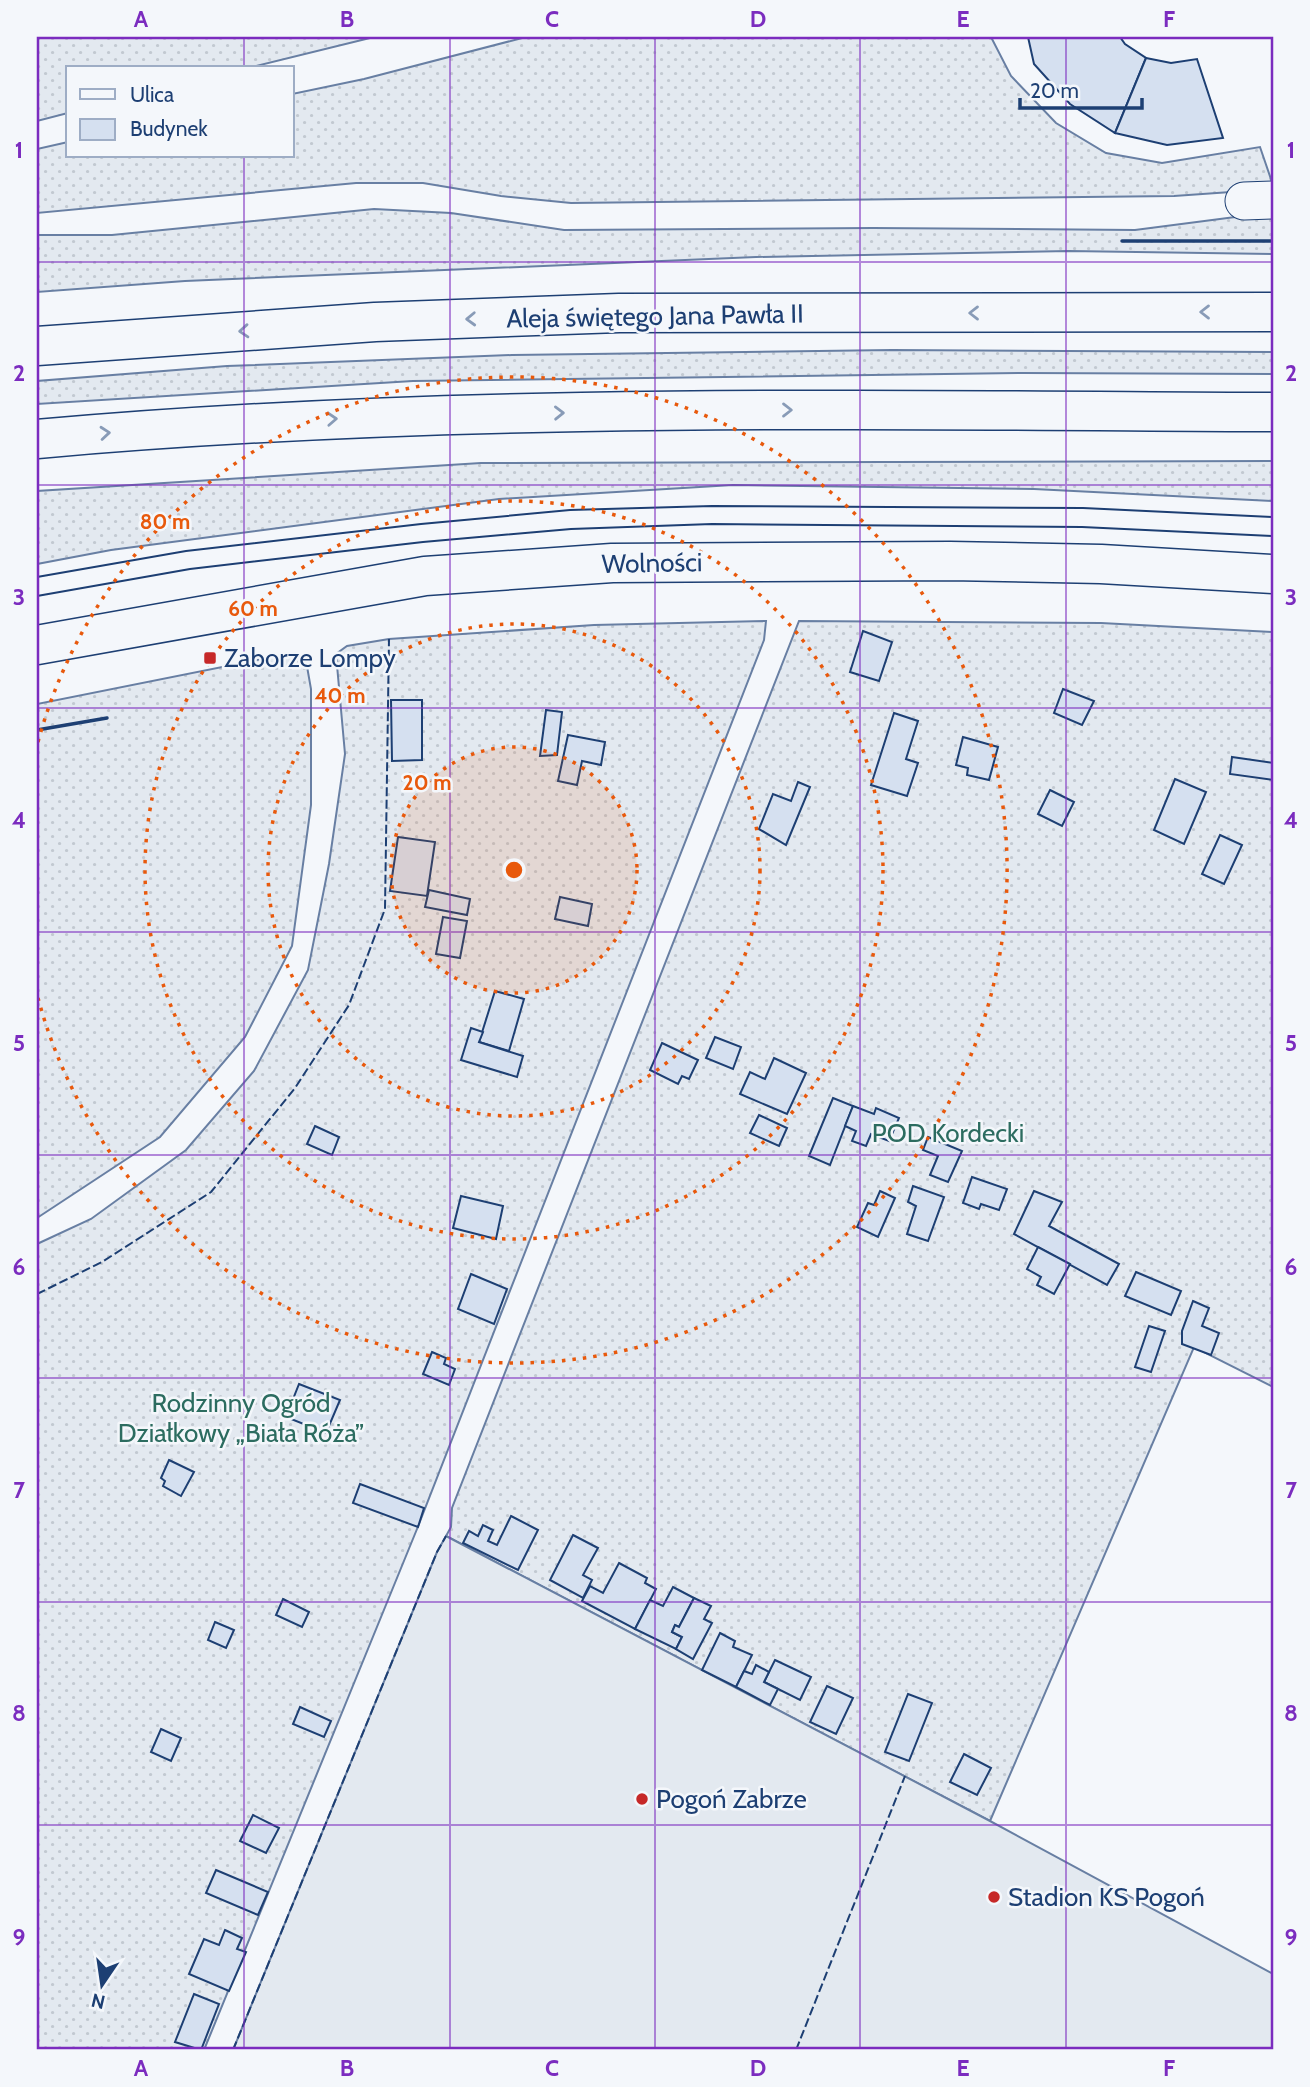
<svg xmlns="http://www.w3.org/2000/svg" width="1310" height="2087" font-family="Cabin,sans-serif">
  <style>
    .grass { fill: url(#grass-dots); stroke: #687fa3; stroke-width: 2 }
    .pitch { fill: #e3e9f0; stroke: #687fa3; stroke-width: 2 }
    .building { fill: #d5e0f0; stroke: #1d3f73; stroke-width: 2 }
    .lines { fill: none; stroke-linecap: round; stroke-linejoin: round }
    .street-casing { stroke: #1d3f73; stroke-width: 39 }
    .secondary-casing { stroke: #1d3f73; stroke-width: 41 }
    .primary-casing { stroke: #1d3f73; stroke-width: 41 }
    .street { stroke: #f4f7fb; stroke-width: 37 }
    .secondary { stroke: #f4f7fb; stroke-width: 38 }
    .primary { stroke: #f4f7fb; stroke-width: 38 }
    .tram { stroke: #1d3f73; stroke-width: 2 }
    .fence { stroke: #1d3f73; stroke-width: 2; stroke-dasharray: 9 3.5; stroke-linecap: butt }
    .wall { stroke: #1d3f73; stroke-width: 3.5 }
    .oneway { stroke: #889bb7 }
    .grid { fill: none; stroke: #7b2cbf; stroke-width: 2; stroke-opacity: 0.55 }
    .ring { fill: none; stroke: #e8590c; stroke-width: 3.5; stroke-dasharray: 3.5 7 }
    .poi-dot { fill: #c62828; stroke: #f4f7fb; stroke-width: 2.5 }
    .labels { text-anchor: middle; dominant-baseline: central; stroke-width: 5; stroke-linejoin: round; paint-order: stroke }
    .street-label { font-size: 26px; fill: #1d3f73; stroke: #f4f7fb }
    .poi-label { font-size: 26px; fill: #1d3f73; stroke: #f4f7fb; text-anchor: start }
    .park-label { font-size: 26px; fill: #2c6c60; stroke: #f4f7fb }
    .centre { fill: #e8590c; stroke: #f4f7fb; stroke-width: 3.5 }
    .ring-label { font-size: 21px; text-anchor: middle; font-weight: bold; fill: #e8590c; stroke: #f4f7fb; stroke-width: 5; stroke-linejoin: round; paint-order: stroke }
    .neatline { fill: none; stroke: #7b2cbf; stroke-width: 2.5 }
    .grid-label { font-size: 23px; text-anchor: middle; font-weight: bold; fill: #7b2cbf }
  </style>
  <defs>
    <pattern id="grass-dots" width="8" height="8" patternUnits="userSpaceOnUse" patternTransform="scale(1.75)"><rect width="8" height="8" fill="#e3e9f0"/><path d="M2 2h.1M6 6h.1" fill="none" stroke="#c2c9d1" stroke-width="1.8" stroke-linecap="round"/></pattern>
  </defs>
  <rect width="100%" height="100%" fill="#f4f7fb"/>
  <g class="grass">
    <polygon points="37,37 374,37 248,68 68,68 68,113 37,121"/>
    <polygon points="526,37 991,37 1011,76 1056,123 1106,153 1162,163 1260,147 1273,185 1231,192 1174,196 571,203 501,196 423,183 356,183 37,213 37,149 68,142 68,156 292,156 292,94 364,79"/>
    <polygon points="374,209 451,213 564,230 873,228 1135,230 1243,216 1273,216 1273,254 1069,251 756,257 185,281 37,292 37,235 112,235"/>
    <polygon points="892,350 1273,352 1273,374 1024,373 413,381 37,404 37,381 227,366 512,355"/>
    <polygon points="1273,461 1273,501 1034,489 733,485 499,499 111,550 37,564 37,491 481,463"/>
    <polygon points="766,621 764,640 417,1529 204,2050 37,2050 37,1244 91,1219 186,1150 254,1071 308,970 329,864 345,754 336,654 347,646 389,639 594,625"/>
    <polygon points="799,621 1101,623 1273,632 1273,1387 1194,1347 990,1821 446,1536 451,1527 452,1508"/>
    <polygon points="282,655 305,655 311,689 311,805 292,946 245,1037 160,1137 37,1218 37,704"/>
  </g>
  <polygon class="pitch" points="446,1536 990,1821 1273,1974 1273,2050 233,2050 437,1552"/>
  <g class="building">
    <polygon points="1028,37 1120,37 1125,44 1146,58 1115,133 1070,104 1034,64"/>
    <polygon points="1146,58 1171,63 1197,59 1223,138 1167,145 1115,133"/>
    <polygon points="863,631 892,642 879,681 850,672"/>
    <polygon points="1063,689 1094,701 1082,725 1054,713"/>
    <polygon points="391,700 422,700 422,760 392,761"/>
    <polygon points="546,710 562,712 557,755 540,756"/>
    <polygon points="894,713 918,721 906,759 918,763 907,796 871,785"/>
    <polygon points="568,735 605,742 601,765 582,761 577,785 558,781"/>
    <polygon points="963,737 998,747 989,780 967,775 968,768 956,765"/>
    <polygon points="1232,757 1273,763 1273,780 1230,774"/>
    <polygon points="1175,779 1206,792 1184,844 1154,830"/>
    <polygon points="798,782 810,787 786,845 759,829 773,794 791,801"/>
    <polygon points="1050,790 1074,802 1062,826 1038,814"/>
    <polygon points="1220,835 1242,845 1224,884 1202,874"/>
    <polygon points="398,837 435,842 427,896 390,891"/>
    <polygon points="429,890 470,899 467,915 425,907"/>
    <polygon points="560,897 592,904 588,926 555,919"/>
    <polygon points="443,917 467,921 460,958 436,954"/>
    <polygon points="495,991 524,999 509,1051 479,1042"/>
    <polygon points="471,1028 483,1032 479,1042 523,1056 517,1077 461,1060"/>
    <polygon points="715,1037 741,1047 733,1069 706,1058"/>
    <polygon points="662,1043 698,1060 689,1079 682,1076 678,1084 650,1070"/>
    <polygon points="774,1058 806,1073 787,1114 740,1094 750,1072 765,1079"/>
    <polygon points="833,1098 853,1106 830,1165 809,1156"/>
    <polygon points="853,1106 874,1114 876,1108 899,1118 889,1141 871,1134 866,1146 852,1141 856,1131 845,1126"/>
    <polygon points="759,1115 787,1128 779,1146 750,1133"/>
    <polygon points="315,1126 339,1137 332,1155 307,1144"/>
    <polygon points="928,1137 962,1151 948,1182 930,1175 938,1156 923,1150"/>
    <polygon points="972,1177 1007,1189 999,1210 981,1204 979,1209 963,1203"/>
    <polygon points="913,1186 944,1197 928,1241 907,1234 916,1206 908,1202"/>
    <polygon points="880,1191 895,1198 878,1237 857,1227 868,1203 874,1205"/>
    <polygon points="1034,1191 1062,1202 1049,1226 1119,1264 1107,1285 1014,1234"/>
    <polygon points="461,1196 503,1206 496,1239 453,1228"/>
    <polygon points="1038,1247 1070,1264 1054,1294 1037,1285 1041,1277 1027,1269"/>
    <polygon points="1136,1272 1181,1291 1171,1315 1125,1296"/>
    <polygon points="471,1274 507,1289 494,1324 458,1309"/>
    <polygon points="1193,1301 1209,1308 1202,1326 1219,1333 1211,1355 1182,1344 1182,1331"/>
    <polygon points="1149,1326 1165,1331 1151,1372 1135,1367"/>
    <polygon points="432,1352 446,1358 444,1364 455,1369 449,1385 423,1374"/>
    <polygon points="299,1384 340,1400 326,1433 286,1417"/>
    <polygon points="169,1460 194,1472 181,1496 163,1486 165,1481 161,1478"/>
    <polygon points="360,1484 424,1508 418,1527 353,1503"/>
    <polygon points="511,1516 538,1530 518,1570 463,1543 469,1531 478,1536 483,1525 493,1530 488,1541 497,1545"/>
    <polygon points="573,1535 598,1548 583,1575 592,1580 583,1598 550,1580"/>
    <polygon points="619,1563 647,1578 645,1583 656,1589 635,1629 582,1601 590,1586 603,1593"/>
    <polygon points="673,1587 694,1598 679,1627 675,1625 672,1632 682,1637 676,1649 635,1629 650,1600 663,1606"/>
    <polygon points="694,1598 711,1606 704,1619 712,1623 693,1659 676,1649 682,1637 672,1632 675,1625 679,1627"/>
    <polygon points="283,1599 309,1612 302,1627 276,1615"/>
    <polygon points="215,1622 234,1630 226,1648 208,1640"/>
    <polygon points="720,1633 735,1641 733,1647 752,1655 736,1687 702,1670"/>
    <polygon points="775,1660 811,1677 800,1700 764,1682"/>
    <polygon points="756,1665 769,1672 764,1682 778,1689 770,1705 736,1687 744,1671 752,1674"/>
    <polygon points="827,1686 853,1698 836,1734 810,1722"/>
    <polygon points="908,1694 932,1703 909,1761 885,1752"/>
    <polygon points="300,1707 331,1721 324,1737 293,1724"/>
    <polygon points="161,1729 181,1738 171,1761 151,1752"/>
    <polygon points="964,1754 991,1768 977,1795 950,1782"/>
    <polygon points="253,1815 279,1828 266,1853 240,1841"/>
    <polygon points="216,1870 268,1892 258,1915 206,1893"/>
    <polygon points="225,1930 242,1938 237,1949 246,1952 229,1991 189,1974 204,1939 219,1945"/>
    <polygon points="194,1994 219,2004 201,2050 175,2042"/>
  </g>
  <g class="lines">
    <g class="street-casing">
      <polyline id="street" points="1244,201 1273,200"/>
    </g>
    <g class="secondary-casing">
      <polyline id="secondary" points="37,645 425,576 612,563 950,561 1101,564 1273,574"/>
    </g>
    <g class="primary-casing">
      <g id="primary">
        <polyline points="37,346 375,322 619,313 1273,312"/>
        <path d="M37 439C448 402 861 410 1273 412"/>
      </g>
    </g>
    <use href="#street" class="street"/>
    <use href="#secondary" class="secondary"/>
    <use href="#primary" class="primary"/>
    <g class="tram">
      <polyline points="37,577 186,551 421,524 570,510 712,506 1083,508 1273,517"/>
      <polyline points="37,596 190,569 423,542 571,529 712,524 1082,527 1273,536"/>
    </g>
    <g class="fence">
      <polyline points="37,1294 102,1262 211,1192 295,1088 349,1005 385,909 389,639"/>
      <polyline points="233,2050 437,1552 446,1536"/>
      <polyline points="796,2050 905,1776"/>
    </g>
    <g class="wall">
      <polyline points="1122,241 1273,241"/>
      <polyline points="37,730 107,718"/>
    </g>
  </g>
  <defs><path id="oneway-chevron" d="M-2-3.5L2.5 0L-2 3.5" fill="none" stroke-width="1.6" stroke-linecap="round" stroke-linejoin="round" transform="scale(1.75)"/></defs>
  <g class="oneway">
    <use href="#oneway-chevron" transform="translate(1205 312) rotate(180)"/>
    <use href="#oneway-chevron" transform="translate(974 313) rotate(180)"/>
    <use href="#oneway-chevron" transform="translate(471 319) rotate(178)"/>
    <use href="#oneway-chevron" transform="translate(244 331) rotate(176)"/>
    <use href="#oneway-chevron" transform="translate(787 410)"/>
    <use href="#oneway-chevron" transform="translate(559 413) rotate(-1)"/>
    <use href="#oneway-chevron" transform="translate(332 419) rotate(-3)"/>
    <use href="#oneway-chevron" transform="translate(105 433) rotate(-5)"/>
  </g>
  <path class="grid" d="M244 37V68M450 37V2050M655 37V2050M860 37V2050M1066 37V2050M244 156V2050M37 262H1273M37 485H1273M37 708H1273M37 932H1273M37 1155H1273M37 1378H1273M37 1602H1273M37 1825H1273"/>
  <circle cx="514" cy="870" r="123" fill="#e8590c" fill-opacity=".12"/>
  <g class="ring">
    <circle cx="514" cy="870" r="123"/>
    <circle cx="514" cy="870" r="246"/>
    <circle cx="514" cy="870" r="369"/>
    <path d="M38 742A493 493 0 1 1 38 998"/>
  </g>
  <g class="poi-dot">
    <rect x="203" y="651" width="14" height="14" rx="3.5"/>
    <circle cx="642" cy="1799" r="7"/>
    <circle cx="994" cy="1897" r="7"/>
  </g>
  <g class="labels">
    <g class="street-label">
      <text transform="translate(655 316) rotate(-1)">Aleja świętego Jana Pawła II</text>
      <text transform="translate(652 563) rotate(-1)">Wolności</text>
    </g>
    <g class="poi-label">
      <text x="224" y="658">Zaborze Lompy</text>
      <text x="656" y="1799">Pogoń Zabrze</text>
      <text x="1008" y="1897">Stadion KS Pogoń</text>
    </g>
    <g class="park-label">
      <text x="948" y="1133">POD Kordecki</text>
      <text x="241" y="1403">Rodzinny Ogród<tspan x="241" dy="30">Działkowy „Biała Róża”</tspan></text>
    </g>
  </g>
  <circle cx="514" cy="870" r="10" class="centre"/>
  <g class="ring-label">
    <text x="165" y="529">80 m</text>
    <text x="253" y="616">60 m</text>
    <text x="340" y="703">40 m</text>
    <text x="427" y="790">20 m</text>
  </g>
  <rect width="1310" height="2087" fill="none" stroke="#f4f7fb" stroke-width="77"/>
  <rect x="66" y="66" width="228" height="91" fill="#f4f7fb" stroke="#9eadc5" stroke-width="2"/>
  <rect x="80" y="89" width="35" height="10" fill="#f4f7fb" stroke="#9eadc5" stroke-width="2"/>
  <text x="130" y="102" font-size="21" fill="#1d3f73">Ulica</text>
  <rect x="80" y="119" width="35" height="21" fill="#d5e0f0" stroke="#9eadc5" stroke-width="2"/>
  <text x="130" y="136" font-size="21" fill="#1d3f73">Budynek</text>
  <g transform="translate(102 1985) rotate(193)" stroke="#f4f7fb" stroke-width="5" paint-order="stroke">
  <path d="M0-5L12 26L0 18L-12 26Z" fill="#1d3f73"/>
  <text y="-10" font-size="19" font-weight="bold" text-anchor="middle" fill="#1d3f73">N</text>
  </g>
  <path d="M1020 98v10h122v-10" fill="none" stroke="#1d3f73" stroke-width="3.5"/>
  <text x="1030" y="98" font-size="21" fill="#1d3f73" stroke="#f4f7fb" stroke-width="5" paint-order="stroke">20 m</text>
  <rect x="38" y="38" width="1234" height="2010" class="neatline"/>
  <g class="grid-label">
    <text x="141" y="27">A</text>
    <text x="347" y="27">B</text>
    <text x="552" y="27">C</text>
    <text x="758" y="27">D</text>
    <text x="963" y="27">E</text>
    <text x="1169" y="27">F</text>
    <text x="19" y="158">1</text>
    <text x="1291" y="158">1</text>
    <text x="19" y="381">2</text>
    <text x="1291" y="381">2</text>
    <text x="19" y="605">3</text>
    <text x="1291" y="605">3</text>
    <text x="19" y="828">4</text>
    <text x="1291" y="828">4</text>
    <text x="19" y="1051">5</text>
    <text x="1291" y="1051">5</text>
    <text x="19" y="1275">6</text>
    <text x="1291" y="1275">6</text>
    <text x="19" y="1498">7</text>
    <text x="1291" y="1498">7</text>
    <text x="19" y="1721">8</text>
    <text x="1291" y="1721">8</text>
    <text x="19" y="1945">9</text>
    <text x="1291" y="1945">9</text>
    <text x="141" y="2076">A</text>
    <text x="347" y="2076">B</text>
    <text x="552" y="2076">C</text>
    <text x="758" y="2076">D</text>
    <text x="963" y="2076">E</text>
    <text x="1169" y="2076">F</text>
  </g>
</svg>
